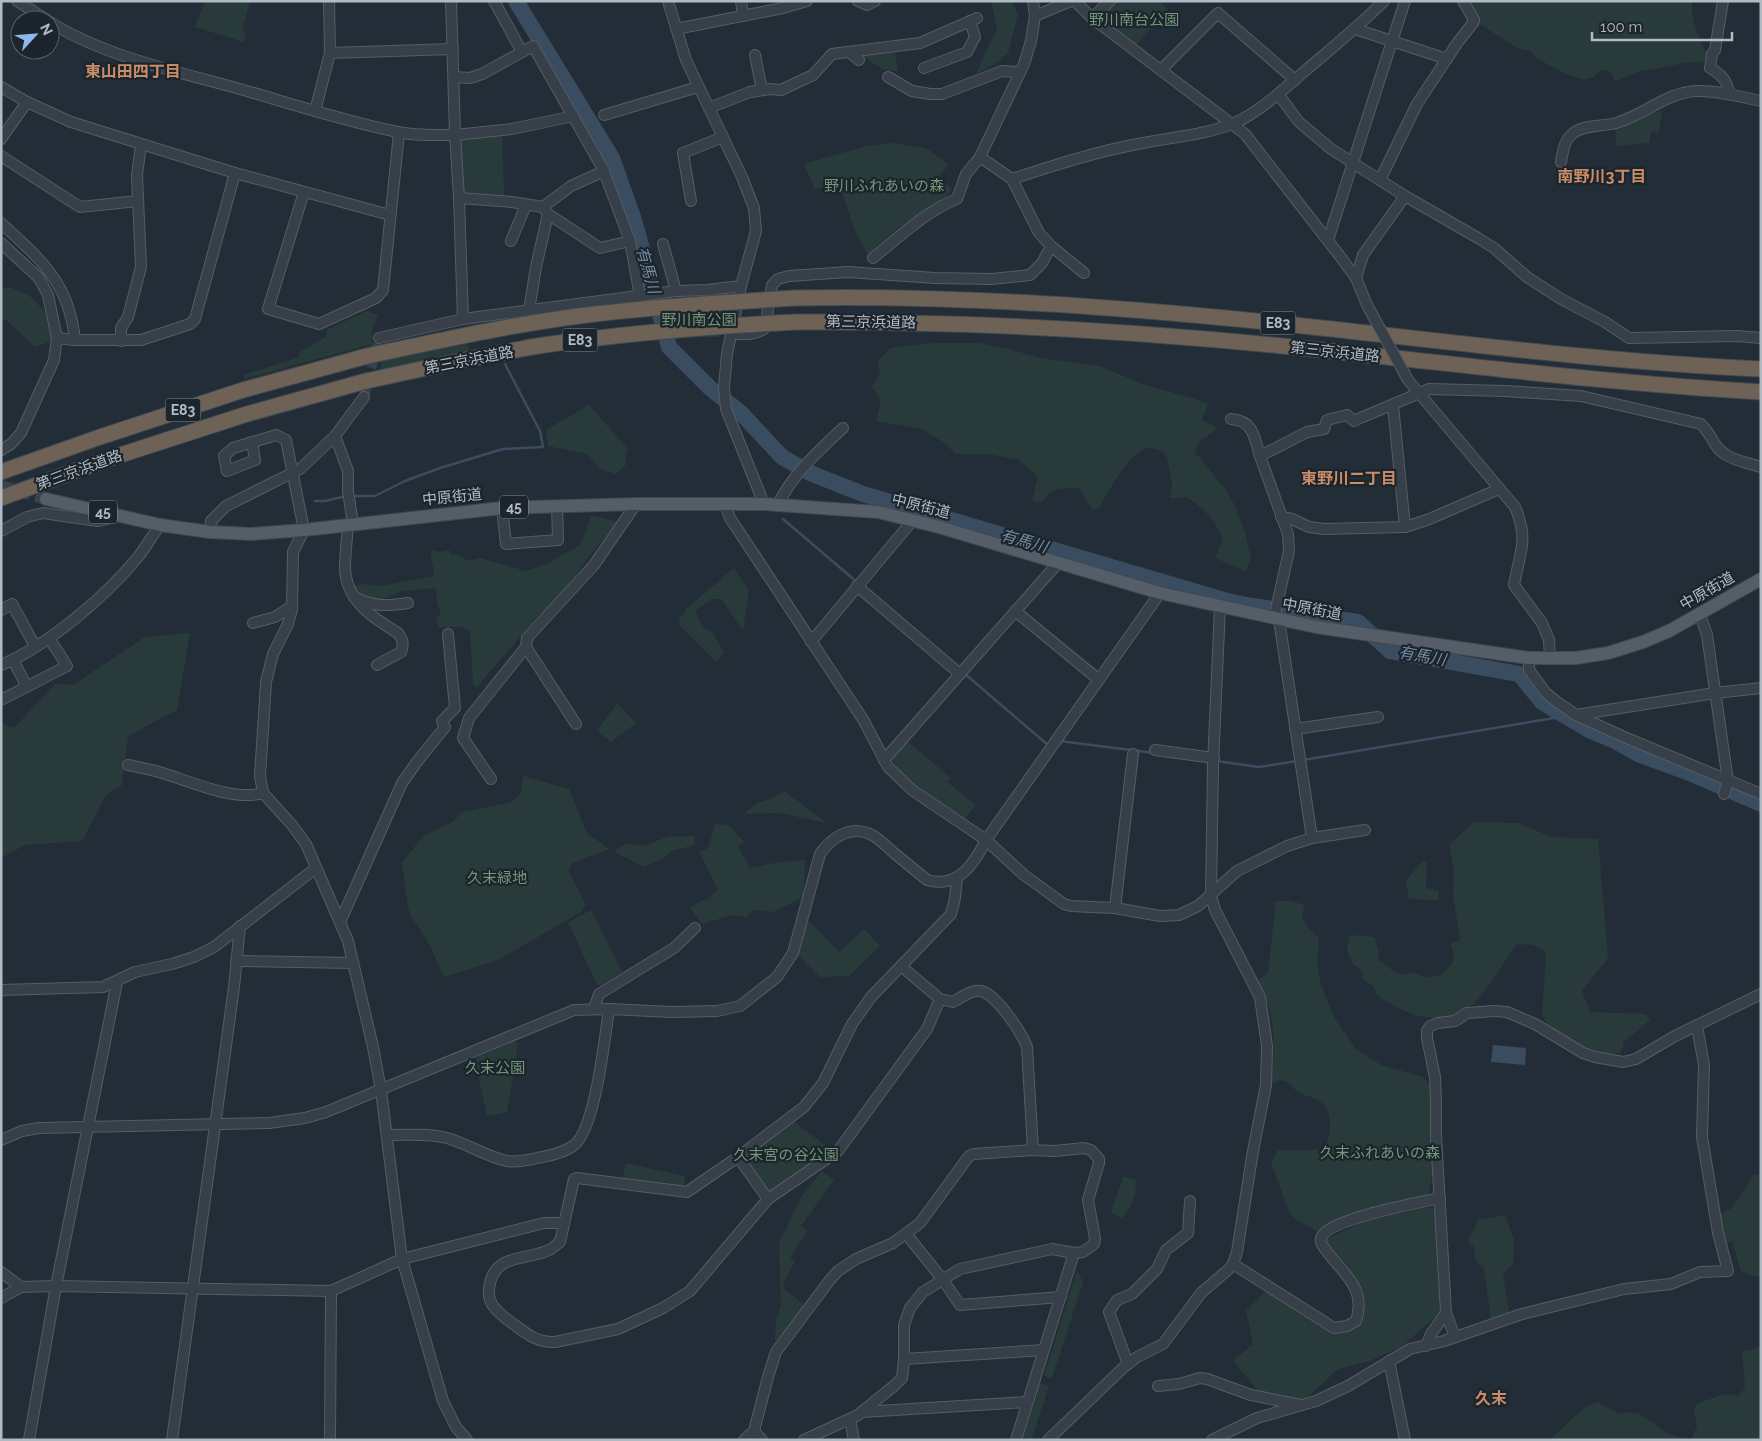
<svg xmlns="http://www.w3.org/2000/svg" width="1762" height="1441" font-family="Raleway,'Noto Sans JP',sans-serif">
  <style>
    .green { fill: #283b3a }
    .water { fill: #3a4c5f }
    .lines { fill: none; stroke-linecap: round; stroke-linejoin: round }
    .stream { stroke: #3a4c5f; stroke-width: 2.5 }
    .river { stroke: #3a4c5f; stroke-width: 16 }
    .minor-tunnel { stroke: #38424c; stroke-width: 10; stroke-dasharray: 10 5; stroke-linecap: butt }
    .major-tunnel { stroke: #38424c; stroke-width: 12; stroke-dasharray: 12 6; stroke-linecap: butt }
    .minor-casing { stroke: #555d65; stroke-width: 12 }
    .major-casing { stroke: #404851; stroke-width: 14 }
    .highway-casing { stroke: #424a52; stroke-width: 17 }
    .minor { stroke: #373f48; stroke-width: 10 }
    .major { stroke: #555e68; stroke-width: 12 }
    .highway { stroke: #6d6255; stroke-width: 15 }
    .minor-bridge-casing { stroke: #555d65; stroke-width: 12; stroke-linecap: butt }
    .highway-bridge-casing { stroke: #424a52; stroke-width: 17; stroke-linecap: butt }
    .minor-bridge { stroke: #373f48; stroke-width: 10 }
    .highway-bridge { stroke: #6d6255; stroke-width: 15 }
    .labels { text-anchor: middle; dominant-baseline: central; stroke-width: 4.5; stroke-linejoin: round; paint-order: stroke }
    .shield { fill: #1c242c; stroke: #858d96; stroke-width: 1 }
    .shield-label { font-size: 14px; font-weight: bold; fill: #b2bac4 }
    .park-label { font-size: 15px; fill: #729779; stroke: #1c242c }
    .street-label { font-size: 15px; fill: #b2bac4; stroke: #1c242c }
    .neighbourhood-label { font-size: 16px; font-weight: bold; fill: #c98c68; stroke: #1c242c }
    .water-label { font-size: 16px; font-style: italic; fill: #758ca5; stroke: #1c242c }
  </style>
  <rect width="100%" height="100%" fill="#232d37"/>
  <g class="green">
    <polygon points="205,1 250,1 242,30 246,32 244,42 195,27"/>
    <polygon points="991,1 1012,1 1018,14 1008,53 998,62 976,74 997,28"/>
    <polygon points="1115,1 1160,1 1168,10 1136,45 1101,18 1101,14"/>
    <path d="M1467 1H1689L1692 3C1691 22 1700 39 1708 57L1702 62 1684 63 1638 72 1615 81 1611 72 1600 70 1594 77 1584 80 1564 73 1536 58 1531 51 1517 48 1478 23Z"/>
    <polygon points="895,52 898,71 884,70 862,56"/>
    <polygon points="1662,111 1659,132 1651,131 1649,143 1616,146 1615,128 1641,119 1655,112"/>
    <polygon points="502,133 504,197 463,193 460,138"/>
    <polygon points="891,143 926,148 949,165 939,176 952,190 942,200 899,227 868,254 856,234 839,183 815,189 804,164 866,146"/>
    <polygon points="9,287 29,295 48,315 52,341 35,347 5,319 1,321 1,289"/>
    <polygon points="723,299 720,337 677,338 670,304"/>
    <polygon points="366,311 378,315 372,330 372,344 244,379 244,375 299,357 300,352 326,337 327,330"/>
    <polygon points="422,342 425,352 468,344 473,366 379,386 382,350"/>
    <path d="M935 343H979L1009 349 1040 358 1099 366 1143 384 1208 403 1202 420 1218 428 1198 443 1195 452 1226 490 1235 506 1245 532 1251 558 1246 571 1215 558 1223 539C1212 516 1207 512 1187 497L1170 498 1172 483 1166 454C1160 451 1151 445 1144 449 1126 457 1109 491 1099 508L1092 510 1079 488C1061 489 1053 486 1042 502L1032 501 1038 477 1019 460 988 454H956L943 442 922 429 876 421 881 400 872 387 880 373 878 360 891 348Z"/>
    <polygon points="589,405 628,449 625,457 626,465 615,474 599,468 587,454 548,446 546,430"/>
    <path d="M591 515 618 522 594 550 557 600 539 615 476 688 473 683 470 632C458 622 451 629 438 627L436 619 441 613 437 604 436 588 402 591 377 602 359 596 354 586 366 584 380 586 434 576 433 565 430 553H432L431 550 439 552 449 550 452 555 457 554 468 561 480 558 526 571 549 563 581 544Z"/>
    <path d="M734 568 749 591 743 630C734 620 730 609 721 599H712L695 611 698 619 705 629 713 633 724 652 716 662 680 626 679 619 685 613V610Z"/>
    <polygon points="190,633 177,710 128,736 122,785 106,795 82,841 25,845 1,858 1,723 14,728 55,684 73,685 145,637"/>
    <polygon points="617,703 636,723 611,742 597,731"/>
    <polygon points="907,741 951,778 947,782 976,805 965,818 911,784 899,772 892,757"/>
    <polygon points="523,776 569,789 587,833 609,849 571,864 569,872 586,905 581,912 498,960 444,977 429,944 411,916 408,908 402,863 423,836 452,822 463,812 512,802 521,793"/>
    <polygon points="784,791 827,823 780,813 744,814 757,803 773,798"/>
    <path d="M1474 822 1518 823 1552 837 1598 839 1608 958 1582 991 1590 1012 1646 1014 1650 1020 1623 1043V1048L1620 1053 1613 1054 1598 1052 1585 1048 1548 1025 1542 1016 1546 954C1539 944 1528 944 1516 945 1503 963 1487 993 1470 1007 1443 1031 1400 1013 1376 994L1374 987 1364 980 1360 969 1353 964 1347 949 1350 935 1374 937 1379 953 1378 959 1392 970 1403 975 1411 972C1423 978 1438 980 1447 969 1450 966 1453 963 1454 959 1454 955 1452 948 1451 944L1460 940 1453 895 1454 871 1449 845Z"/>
    <polygon points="715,824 724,825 728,824 744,842 738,847 750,868 780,862 805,860 803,897 773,912 753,910 746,917 733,915 702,924 690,908 702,900 707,900 718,889 699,852 708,848"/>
    <polygon points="669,836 680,837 694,836 695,845 672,851 663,858 643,867 614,851 625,844 645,846"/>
    <polygon points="1423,861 1427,862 1426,888 1439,891 1438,900 1409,899 1406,880"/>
    <path d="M1276 901H1290L1305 905C1297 922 1308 927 1319 938L1317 963 1321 984 1335 1019 1356 1049 1381 1065 1423 1077 1429 1084 1432 1094 1433 1167 1429 1193 1426 1196C1398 1203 1338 1211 1318 1232L1294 1218 1289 1211 1271 1163 1278 1150H1324C1331 1135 1335 1110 1318 1100 1313 1097 1306 1096 1300 1093 1287 1085 1288 1075 1271 1084 1274 1059 1276 1029 1268 1005 1266 997 1262 988 1258 980L1268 973Z"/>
    <polygon points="591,910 622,972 601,985 597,985 568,922"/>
    <polygon points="808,920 839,952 864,929 880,946 849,976 820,977 797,954"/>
    <polygon points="514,1041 518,1044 507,1112 487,1116 475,1060 477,1057"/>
    <polygon points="793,1121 833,1151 773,1192 769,1192 748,1164 747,1155"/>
    <polygon points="626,1163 685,1176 683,1191 622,1180"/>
    <polygon points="822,1171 834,1180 801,1226 808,1231 790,1257 795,1261 783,1283 784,1289 805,1305 793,1323 775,1342 776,1320 781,1305 779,1243 802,1196"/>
    <polygon points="1754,1175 1761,1175 1761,1276 1756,1277 1741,1272 1732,1241 1725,1243 1721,1223 1721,1214 1732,1208"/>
    <path d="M1123 1176 1136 1180C1136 1196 1132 1206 1122 1218L1111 1213Z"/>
    <polygon points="1428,1207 1434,1209 1436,1215 1440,1313 1402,1346 1370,1361 1338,1369 1308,1397 1299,1399 1284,1398 1261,1394 1233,1361 1253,1344 1246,1311 1266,1291 1319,1326 1337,1334 1359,1324 1364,1313 1362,1295 1348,1266 1326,1243 1326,1239 1367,1220"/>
    <polygon points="1505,1215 1514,1240 1513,1264 1503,1274 1510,1316 1491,1319 1484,1269 1476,1261 1474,1247 1468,1242 1478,1220"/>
    <polygon points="1077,1271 1083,1282 1052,1378 1044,1376"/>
    <polygon points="1761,1345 1761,1440 1691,1440 1697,1426 1694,1408 1698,1403 1725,1394 1738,1396 1745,1388 1742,1351 1756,1349"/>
    <polygon points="1040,1383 1049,1386 1031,1440 1024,1437"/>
    <path d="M1598 1402 1619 1414 1630 1412 1640 1414 1665 1432 1686 1440H1549C1566 1427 1578 1408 1598 1402Z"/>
  </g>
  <polygon class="water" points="1493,1045 1526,1048 1525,1065 1491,1062"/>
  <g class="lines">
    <g class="stream">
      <polyline points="351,496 375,496 405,481 440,468 503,449 543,447 540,431 505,364"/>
      <polyline points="315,501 325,501 346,496"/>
      <polyline points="783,519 858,583"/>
      <polyline points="965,674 1048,745"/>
      <polyline points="1060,741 1154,753"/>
      <polyline points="1303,760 1566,716"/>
      <polyline points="1216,761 1259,767 1297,761"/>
    </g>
    <polyline class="river" points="516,1 612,158 634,220 669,347 710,388 741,413 782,457 810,473 863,494 1224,600 1246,605 1358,622 1390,651 1519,674 1542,702 1591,731 1613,740 1640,755 1687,772 1761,804"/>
    <polyline class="minor-tunnel" points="364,397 379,338"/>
    <polyline class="major-tunnel" points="1,486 46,499"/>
    <g class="minor-casing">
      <g id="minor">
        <polyline points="17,1 47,20"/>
        <polyline points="494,1 522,52"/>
        <polyline points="668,1 686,60 742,177 754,208 756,231 741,286 727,354 724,387 726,409 764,504"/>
        <polyline points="741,1 743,16"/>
        <polyline points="858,1 867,5 875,1"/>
        <polyline points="1075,1 1092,18 1245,134 1339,255 1356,278 1367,305"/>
        <path d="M1723 1 1715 50 1712 54 1710 68C1721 74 1728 81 1729 94"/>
        <polyline points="1035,16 1071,1"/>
        <polyline points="1092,18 1110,1"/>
        <path d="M50 22C103 56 179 72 240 89 292 104 344 121 398 132 416 136 436 135 455 135L451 1"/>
        <polyline points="676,29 783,8 807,1"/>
        <polyline points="1355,29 1447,59"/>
        <polyline points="849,52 859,60"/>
        <polyline points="330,53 453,49"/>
        <polyline points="755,55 762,90"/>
        <polyline points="924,68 967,52 975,37 970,21"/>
        <polyline points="1161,70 1218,13 1295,80"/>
        <polyline points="454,77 470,78 482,74 533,46 603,169 630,241 640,296"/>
        <polyline points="888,77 912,91 930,94 942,94 1002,71 1020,72"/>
        <polyline points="1,87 27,102 71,122 235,173 390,215"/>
        <polyline points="1278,94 1299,122 1331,149 1405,196 1478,238 1494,248 1527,277 1561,299 1605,322 1629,338 1737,336 1761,338"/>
        <polyline points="709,108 750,92 770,89 781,90 813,75 832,54 920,43 977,18"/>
        <polyline points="315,111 330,53 329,1"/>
        <polyline points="604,115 698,87"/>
        <polyline points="1,139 27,102"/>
        <polyline points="1,156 80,207 138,201"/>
        <polyline points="980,157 1012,179 1039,233 1051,246 1084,273"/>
        <path d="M1561 162C1563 151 1564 139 1575 132 1586 124 1606 127 1619 122 1647 113 1666 93 1696 91 1717 90 1741 97 1761 101"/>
        <path d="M1012 179C1055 165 1098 151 1143 143 1172 137 1204 135 1232 124 1256 115 1285 88 1305 71 1332 48 1359 26 1384 1"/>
        <polyline points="1380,180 1417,104 1458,42 1473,23 1474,20 1463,1"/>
        <polyline points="304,192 268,309 319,324 376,298 383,290 399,133"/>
        <polyline points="459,198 512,202 543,207 548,214 600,248 630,241"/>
        <polyline points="691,201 683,153 723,137"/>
        <polyline points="543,207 571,186 604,171"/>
        <path d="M1 223C41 260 69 282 75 340"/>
        <polyline points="1328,240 1405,1"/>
        <polyline points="511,241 526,205"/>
        <polyline points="1,243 39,278 48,295 57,338 54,360 21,433 11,444 1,450"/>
        <polyline points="663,244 676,291"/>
        <path d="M873 258C899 237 926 211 957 199L966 174 980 157 1024 64 1031 41 1035 16 1033 1"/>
        <polyline points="1356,278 1363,255 1405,196"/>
        <polyline points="529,310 536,267 548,214"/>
        <polyline points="463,319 459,198 455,135 512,129 569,117 573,115"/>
        <path d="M731 334C744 334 755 336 765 328L772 285 778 279 789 276 848 272 935 278 992 279 1030 275 1042 263 1051 246"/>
        <polyline points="57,338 75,340 141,340 190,324 195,319 235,173"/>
        <polyline points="379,338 463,319 676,291 707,290 741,286"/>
        <polyline points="121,341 121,328 128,317 141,267 137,175 141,145"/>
        <path d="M1408 380 1515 507C1529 541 1520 551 1514 585L1542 623 1549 640 1550 659"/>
        <polyline points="1393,405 1405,527"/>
        <path d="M1231 419C1254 421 1254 437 1260 456"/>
        <polyline points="335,436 348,471 348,491 353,524"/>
        <polyline points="252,442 255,460 227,471 224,456 233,448 276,435 286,440 304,530 293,552 292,609 288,624 273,654 266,682 260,776 263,793 292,825 306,844 348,941 373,1047 381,1090 402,1259 443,1401 456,1427 467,1440"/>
        <polyline points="725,505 730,518 864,721 888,767 912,790 986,840 1024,875 1064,904 1071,906 1115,908 1160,916 1179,915 1198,906 1237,871 1287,846 1312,838 1365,830"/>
        <path d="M777 506C793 474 817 452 843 428"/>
        <polyline points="502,508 506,544 558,540 557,506"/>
        <polyline points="1281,517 1292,519 1309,527 1324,529 1405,527 1427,520 1499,489"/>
        <path d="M348 525C347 539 345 554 345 568 346 601 373 618 398 633 403 640 404 644 401 652L377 665"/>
        <polyline points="1,531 27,517 43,513 98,521 107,519 112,514"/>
        <polyline points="210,532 211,521 226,506 300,469 335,436 364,397"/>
        <polyline points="857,586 960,674"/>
        <path d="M356 598C376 607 387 606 408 603"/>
        <polyline points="1,610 12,604 35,646"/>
        <polyline points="1015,611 1098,679"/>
        <polyline points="1700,615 1707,635 1728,781 1724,794"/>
        <path d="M1274 618 1289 551 1288 534 1260 456 1307 432 1324 429 1327 420 1347 415 1354 421 1358 419 1429 389 1505 391 1581 396 1701 424C1708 431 1710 436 1715 444 1724 459 1745 462 1761 467"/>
        <polyline points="1279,620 1312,838"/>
        <polyline points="253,623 275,617 292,606"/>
        <polyline points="811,642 913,520"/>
        <polyline points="526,647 576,724"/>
        <polyline points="1529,658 1529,670 1546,693 1557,702 1576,715 1622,736 1761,794"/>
        <polyline points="13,660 27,687"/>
        <path d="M1 665C49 645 105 597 138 557 146 547 152 536 160 525"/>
        <polyline points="1,700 67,666 49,638"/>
        <polyline points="1576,715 1715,693 1761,688"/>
        <polyline points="1295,729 1378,717"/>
        <polyline points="1155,750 1214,758"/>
        <polyline points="884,760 1058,563"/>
        <path d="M128 765C138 767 149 769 159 772 188 780 233 802 263 793"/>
        <polyline points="491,779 463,738 469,718 526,647 527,638 594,565 636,504"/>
        <path d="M957 878 955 898 951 914 901 966 940 999 953 1002C961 998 971 989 981 991 996 994 1022 1033 1027 1047L1033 1150"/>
        <polyline points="1115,908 1133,754"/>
        <polyline points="340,922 402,783 416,763 445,727 442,721 455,708 448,634"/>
        <polyline points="236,961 353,963"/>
        <path d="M901 966 871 997 852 1024 823 1083 804 1107 738 1157 687 1192 577 1178 574 1179 560 1242C557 1244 554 1247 551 1249 527 1262 493 1251 489 1289 487 1304 498 1312 508 1320 523 1331 536 1343 555 1342L618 1329 663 1308 690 1291 768 1199 838 1151 927 1029 940 999"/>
        <polyline points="1,990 103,987 135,972 172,964 194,957 214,947 316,868"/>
        <polyline points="594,1008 599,994 674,948 695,928"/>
        <path d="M387 1135C406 1135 428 1133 447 1138 468 1144 487 1157 507 1161 517 1163 528 1160 537 1158 549 1156 563 1153 573 1146 595 1132 605 1036 609 1009"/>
        <path d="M1 1140 22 1131 39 1128 269 1123 305 1118 326 1112 574 1010 609 1009 672 1012 717 1011 740 1006 777 977 793 953 820 854C831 838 850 825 870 834 879 838 887 847 894 853 905 862 916 871 927 880 958 889 974 864 986 840L1160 593"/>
        <polyline points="738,1157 768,1199"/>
        <polyline points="907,1235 943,1280 960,1305 1061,1297"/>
        <path d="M1233 1264 1334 1328 1347 1326 1356 1321C1368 1284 1337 1270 1321 1243 1321 1241 1320 1238 1322 1236 1333 1218 1418 1203 1440 1198"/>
        <polyline points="1,1272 21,1287"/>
        <polyline points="1,1298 21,1287 56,1286 331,1291 402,1259 544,1223 564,1223"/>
        <polyline points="1446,1313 1455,1337"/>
        <polyline points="1426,1346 1431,1334 1446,1313 1436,1135 1436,1101 1435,1077 1427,1038 1427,1031 1430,1026 1438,1023 1455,1021 1467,1013 1494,1011 1507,1012 1535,1024 1583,1053 1595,1057 1623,1062 1636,1059 1675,1036 1761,994"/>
        <polyline points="904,1359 1044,1350"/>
        <polyline points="1389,1361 1405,1440"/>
        <polyline points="1128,1364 1109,1312 1117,1300 1132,1294 1157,1269 1166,1250 1188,1233 1190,1201"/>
        <polyline points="1158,1386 1179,1384 1200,1378 1207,1379 1251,1395 1301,1405"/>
        <polyline points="862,1412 1027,1402"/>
        <polyline points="850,1419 854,1440"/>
        <polyline points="754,1431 762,1440"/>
        <polyline points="29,1440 56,1286 117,982"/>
        <polyline points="172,1440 234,987 240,926"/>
        <polyline points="330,1440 331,1291"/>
        <polyline points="744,1440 754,1431 768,1377 776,1352 829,1281 838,1271 856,1259 893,1243 920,1223 969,1156 974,1154 1033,1150 1055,1151 1084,1148 1091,1150 1099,1159 1099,1163 1088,1200 1095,1238 1094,1244 1083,1252 1074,1253 1052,1249 960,1269 923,1292 910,1308 904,1325 904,1359 902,1378 895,1385 858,1415 804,1440"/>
        <polyline points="1016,1440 1074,1253"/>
        <polyline points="1048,1440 1124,1367 1137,1357 1163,1344 1201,1293 1229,1269 1233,1264 1237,1252 1253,1151 1266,1085 1267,1046 1260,997 1215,910 1211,896 1213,765 1220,606"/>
        <polyline points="1212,1440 1257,1418 1316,1401 1348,1386 1410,1349 1444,1341 1522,1314 1624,1289 1671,1284 1700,1272 1728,1271 1718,1233 1702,1137 1704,1065 1697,1026"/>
      </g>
    </g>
    <g class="major-casing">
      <polyline id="major" points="46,499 160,525 210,532 251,534 304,530 502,508 636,504 764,504 878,512 939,527 1160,593 1316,627 1529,658 1576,658 1608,653 1643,642 1669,631 1761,579"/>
    </g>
    <g class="highway-casing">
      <g id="highway">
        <path d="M795 298C960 295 1122 307 1286 324 1444 341 1602 362 1761 369"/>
        <path d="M797 322C959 321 1121 330 1282 346 1442 362 1601 383 1761 392"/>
        <polyline points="1,472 100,437 243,390 367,356"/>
        <polyline points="1,498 105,460 247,414 366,381"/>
      </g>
    </g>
    <use href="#minor" class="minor"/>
    <use href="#major" class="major"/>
    <use href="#highway" class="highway"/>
    <g class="minor-bridge-casing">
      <polyline id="minor-bridge" points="1367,305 1408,380"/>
    </g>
    <g class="highway-bridge-casing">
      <g id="highway-bridge">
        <path d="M367 356C443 340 518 323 595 314 661 306 728 302 795 298"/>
        <path d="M366 381C425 368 484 355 544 345 628 333 713 326 797 322"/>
      </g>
    </g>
    <use href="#minor-bridge" class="minor-bridge"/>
    <use href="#highway-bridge" class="highway-bridge"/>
  </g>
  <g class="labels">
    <g class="shield">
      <rect x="1260.5" y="311.5" width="35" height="23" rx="4"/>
      <rect x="562.5" y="328.5" width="35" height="23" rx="4"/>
      <rect x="165.5" y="398.5" width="35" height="23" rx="4"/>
      <rect x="500" y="495.5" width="28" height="23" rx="4"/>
      <rect x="89" y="500.5" width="28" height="23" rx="4"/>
    </g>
    <g class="shield-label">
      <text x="1278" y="323">E83</text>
      <text x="580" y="340">E83</text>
      <text x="183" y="410">E83</text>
      <text x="514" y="507">45</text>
      <text x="103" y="512">45</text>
    </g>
    <g class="park-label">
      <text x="1134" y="20">野川南台公園</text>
      <text x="884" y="186">野川ふれあいの森</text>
      <text x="699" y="320">野川南公園</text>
      <text x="497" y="878">久末緑地</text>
      <text x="495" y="1068">久末公園</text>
      <text x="1380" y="1153">久末ふれあいの森</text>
      <text x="786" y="1155">久末宮の谷公園</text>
    </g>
    <g class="street-label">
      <text transform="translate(871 322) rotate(1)">第三京浜道路</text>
      <text transform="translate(1335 352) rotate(6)">第三京浜道路</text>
      <text transform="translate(469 360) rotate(-11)">第三京浜道路</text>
      <text transform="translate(79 470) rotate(-20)">第三京浜道路</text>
      <text transform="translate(452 497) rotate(-6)">中原街道</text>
      <text transform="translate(921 506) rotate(14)">中原街道</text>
      <text transform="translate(1707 591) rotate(-30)">中原街道</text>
      <text transform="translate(1312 609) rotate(11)">中原街道</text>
    </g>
    <g class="neighbourhood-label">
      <text x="133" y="71">東山田四丁目</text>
      <text x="1602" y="176">南野川3丁目</text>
      <text x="1349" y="478">東野川二丁目</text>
      <text x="1491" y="1398">久末</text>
    </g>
    <g class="water-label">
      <text transform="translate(648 270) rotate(74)">有馬川</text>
      <text transform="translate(1024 541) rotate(16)">有馬川</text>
      <text transform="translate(1422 656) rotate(10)">有馬川</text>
    </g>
  </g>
  <rect width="1762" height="1441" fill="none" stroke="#b2bac4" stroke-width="5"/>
  <g transform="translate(35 35) rotate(64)"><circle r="24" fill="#1c242c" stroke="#586069"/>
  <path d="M0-4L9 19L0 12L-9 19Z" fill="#8db8ed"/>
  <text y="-8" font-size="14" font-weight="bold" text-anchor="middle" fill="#b2bac4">N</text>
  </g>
  <path d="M1592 32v8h140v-8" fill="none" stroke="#b2bac4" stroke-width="2.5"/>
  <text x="1600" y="32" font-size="15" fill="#b2bac4" stroke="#1c242c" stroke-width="4" paint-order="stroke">100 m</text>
</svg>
